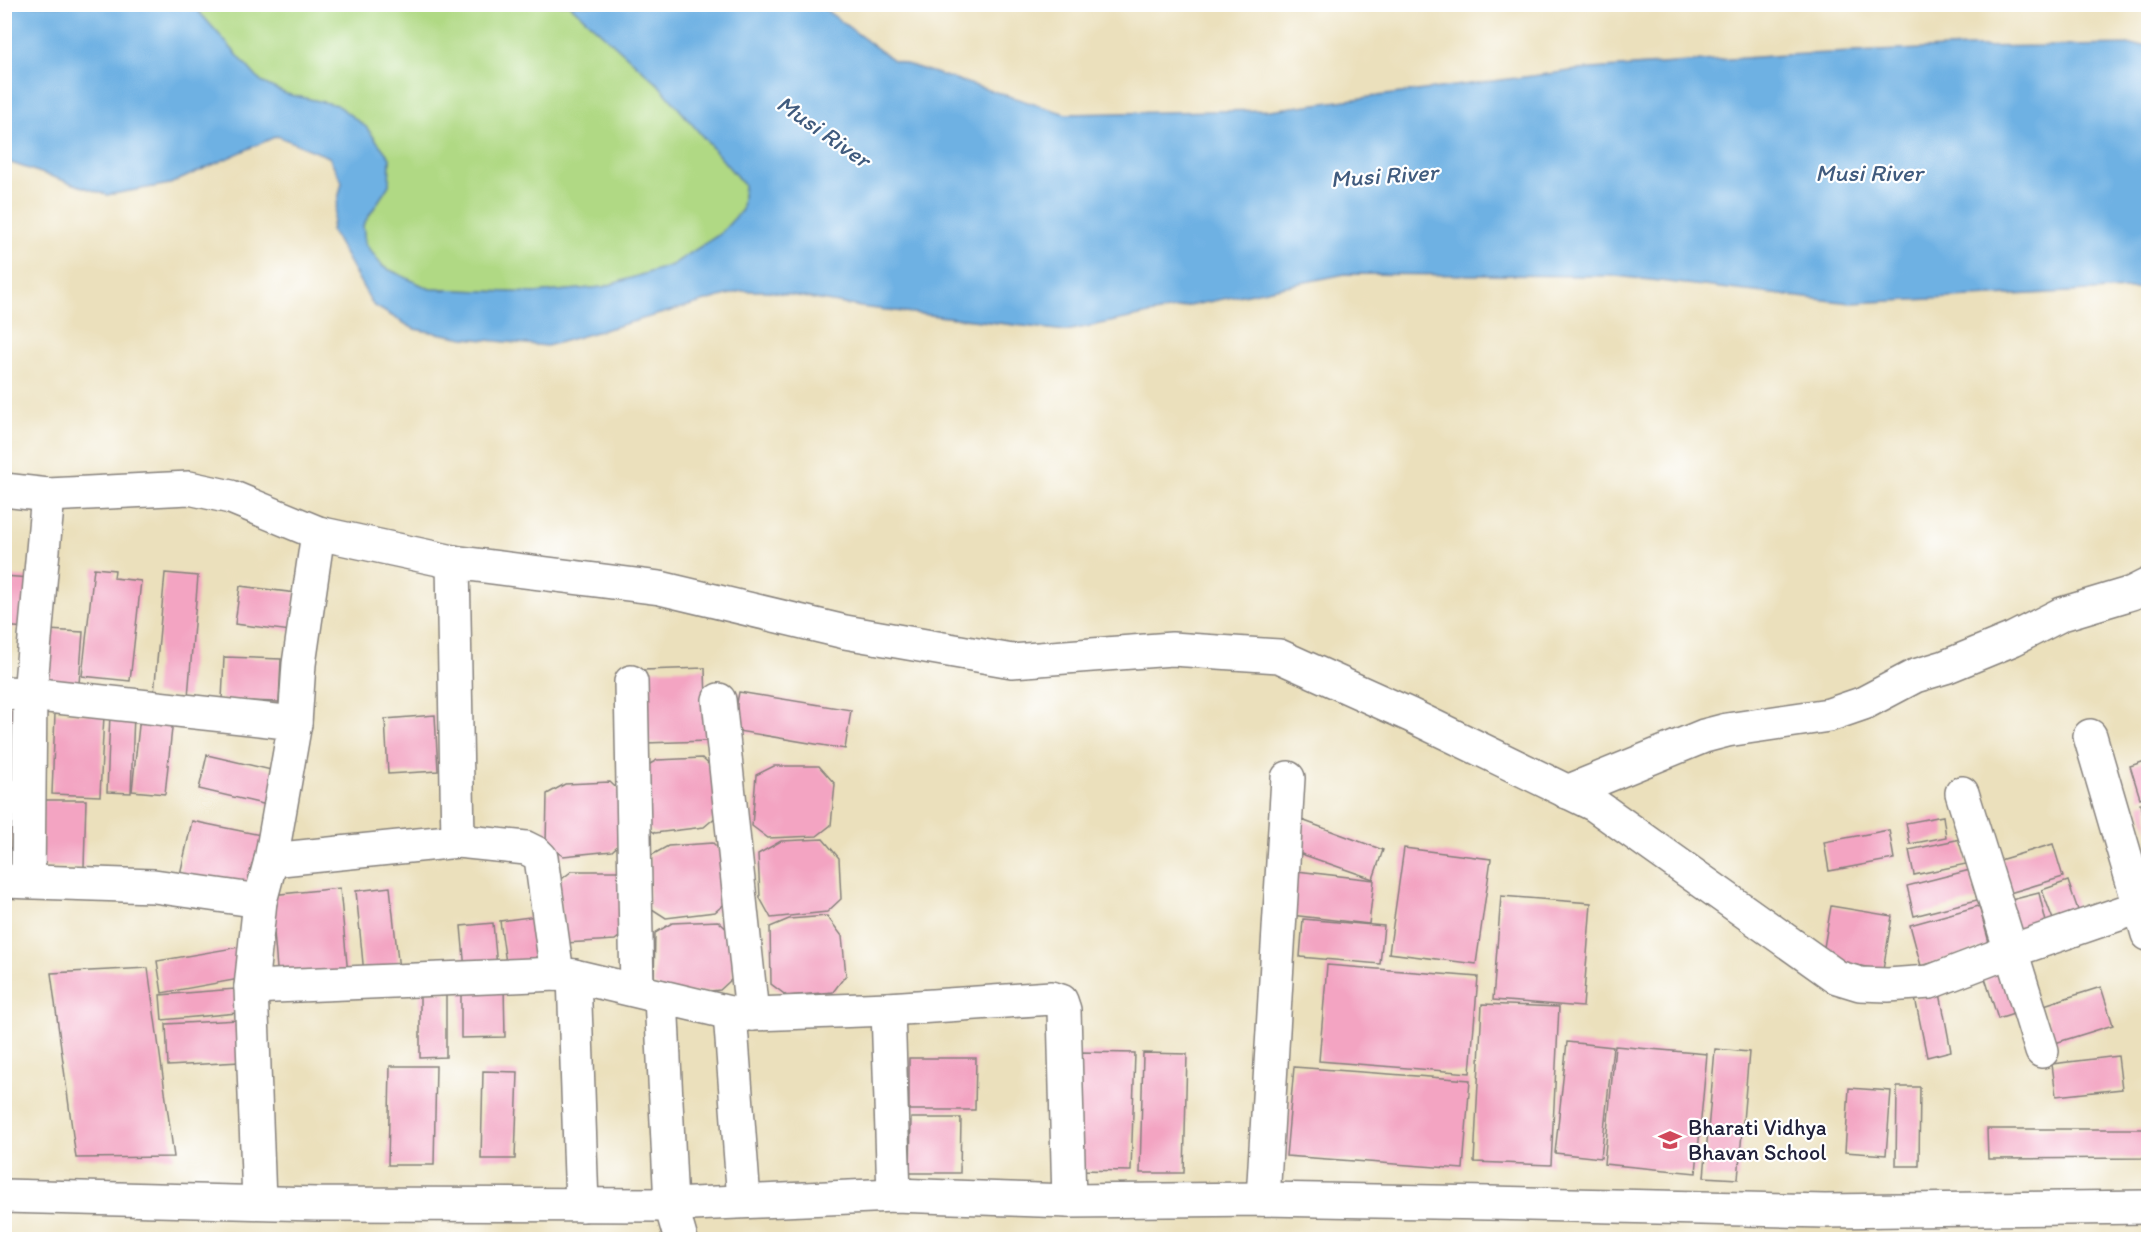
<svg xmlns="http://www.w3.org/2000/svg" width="2153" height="1244" font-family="Itim,sans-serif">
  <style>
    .green { fill: #b0d984; stroke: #697e60; stroke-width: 1.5 }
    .water { fill: #6eb1e3; stroke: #486a8f; stroke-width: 1.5 }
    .building { fill: #f3a4c2 }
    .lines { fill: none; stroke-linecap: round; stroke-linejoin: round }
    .minor-casing { stroke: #86817c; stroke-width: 36 }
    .minor { stroke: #fff; stroke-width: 33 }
    .labels { text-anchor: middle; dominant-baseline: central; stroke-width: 4.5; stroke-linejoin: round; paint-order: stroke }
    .poi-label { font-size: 22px; fill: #22223b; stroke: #fff; text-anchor: start }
    .water-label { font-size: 24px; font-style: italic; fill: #405b7e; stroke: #fff }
  </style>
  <rect width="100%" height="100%" fill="#fff"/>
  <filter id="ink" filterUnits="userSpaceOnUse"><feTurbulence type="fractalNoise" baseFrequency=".0167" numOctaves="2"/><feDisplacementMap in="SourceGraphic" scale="12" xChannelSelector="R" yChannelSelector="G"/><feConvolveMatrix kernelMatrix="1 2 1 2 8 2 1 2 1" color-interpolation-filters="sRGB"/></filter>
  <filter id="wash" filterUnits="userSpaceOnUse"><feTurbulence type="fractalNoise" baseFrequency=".008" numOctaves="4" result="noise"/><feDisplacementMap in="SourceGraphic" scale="24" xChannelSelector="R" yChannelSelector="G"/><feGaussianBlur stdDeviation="1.35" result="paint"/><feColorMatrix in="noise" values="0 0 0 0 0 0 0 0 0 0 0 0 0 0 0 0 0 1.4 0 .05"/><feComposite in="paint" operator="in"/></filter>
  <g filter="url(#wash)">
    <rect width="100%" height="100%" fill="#ebe0bc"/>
    <polygon class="green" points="193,5 570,5 658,84 744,185 742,210 720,234 672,265 603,287 535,293 430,289 384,267 365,244 363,225 389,185 390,158 366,127 337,105 286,94 261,82"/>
    <polygon class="water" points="4,5 193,5 261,82 286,94 337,105 366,127 390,158 389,185 363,225 365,244 383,267 430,289 535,293 603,287 672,265 720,234 742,210 744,185 658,84 570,5 819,5 893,60 1066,114 1270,110 1578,70 1785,55 1969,47 2148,45 2148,288 1851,303 1616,276 1345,274 1066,331 861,307 768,291 741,291 547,346 465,338 414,329 373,305 331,230 342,182 329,157 277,136 170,184 107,195 5,161"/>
    <g id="blocks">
      <g class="building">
        <polygon points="94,568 115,570 114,578 141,581 130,681 82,676"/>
        <polygon points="165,573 198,576 188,697 154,694"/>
        <polygon points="4,576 30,578 25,628 4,626"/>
        <polygon points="240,586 296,593 291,631 235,624"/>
        <polygon points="48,630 83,632 79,684 44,682"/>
        <polygon points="224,657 281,659 279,702 222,700"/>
        <polygon points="705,668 707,741 645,743 643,670"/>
        <polygon points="739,692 851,710 845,749 732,730"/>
        <polygon points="4,706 16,706 15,750 4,750"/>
        <polygon points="55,713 104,715 100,796 52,794"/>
        <polygon points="110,713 134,714 131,793 107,792"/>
        <polygon points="435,715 438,771 388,774 385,719"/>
        <polygon points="140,716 173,719 165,794 132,791"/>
        <polygon points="207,755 284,773 276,807 199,789"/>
        <polygon points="702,758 719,774 717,816 704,827 655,833 638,821 639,770 657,760"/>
        <polygon points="2148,760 2148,795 2140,798 2130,766"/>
        <polygon points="774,766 819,766 835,784 831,825 817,836 768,838 752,826 756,775"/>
        <polygon points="610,782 627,798 625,839 612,851 563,856 546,845 547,794 565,784"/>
        <polygon points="4,786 14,787 10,862 4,862"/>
        <polygon points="43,800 86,800 84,867 41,866"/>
        <polygon points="2148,802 2148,831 2140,804"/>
        <polygon points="1943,816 1946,837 1910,844 1906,823"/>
        <polygon points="1299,819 1383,850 1373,879 1287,849"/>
        <polygon points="192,821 266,836 253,894 179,879"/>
        <polygon points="1889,830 1894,859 1829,871 1824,842"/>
        <polygon points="823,839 839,858 841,899 827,912 771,918 760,898 758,854 781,841"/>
        <polygon points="1961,839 1966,864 1914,875 1909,850"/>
        <polygon points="713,843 729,859 728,901 715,912 666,918 649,907 650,856 668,846"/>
        <polygon points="2053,844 2063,877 2003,895 1993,862"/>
        <polygon points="1404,848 1491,859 1476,964 1389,953"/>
        <polygon points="1288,870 1374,880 1369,924 1282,914"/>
        <polygon points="1970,870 1977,900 1914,916 1907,886"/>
        <polygon points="572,871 617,871 625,888 628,930 615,940 566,943 558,882"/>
        <polygon points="2068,881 2080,916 2055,925 2042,890"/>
        <polygon points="390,887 399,970 364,974 356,891"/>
        <polygon points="340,888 348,975 278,981 271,895"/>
        <polygon points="2039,893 2048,930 2012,939 2003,902"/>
        <polygon points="1501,896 1591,903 1583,1007 1493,1000"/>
        <polygon points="1831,906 1892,916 1883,970 1822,959"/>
        <polygon points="1979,906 1990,946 1921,966 1910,925"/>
        <polygon points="537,916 543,958 506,963 500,921"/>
        <polygon points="827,916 842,936 846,975 833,992 787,996 771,984 770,927 789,919"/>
        <polygon points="1303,919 1384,926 1380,964 1300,957"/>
        <polygon points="718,921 735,937 732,979 720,990 671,995 654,984 655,933 672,923"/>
        <polygon points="493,923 497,967 465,970 461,926"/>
        <polygon points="239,947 245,978 162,993 157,961"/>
        <polygon points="1327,965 1478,977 1470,1073 1319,1061"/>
        <polygon points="148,968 174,1157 76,1158 51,973"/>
        <polygon points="2006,968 2020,1012 1998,1019 1984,975"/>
        <polygon points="504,985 505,1037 461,1038 461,987"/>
        <polygon points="2101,987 2113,1025 2055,1043 2044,1005"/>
        <polygon points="235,989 237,1013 162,1020 160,995"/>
        <polygon points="420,992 446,992 446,1057 420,1058"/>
        <polygon points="1940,993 1951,1051 1927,1057 1915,998"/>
        <polygon points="1482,1004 1559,1007 1551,1165 1474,1162"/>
        <polygon points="238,1020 240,1062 168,1066 166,1024"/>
        <polygon points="1567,1042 1613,1047 1601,1158 1555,1153"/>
        <polygon points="1615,1046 1707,1054 1696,1173 1604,1164"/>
        <polygon points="1715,1049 1749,1052 1738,1179 1704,1177"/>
        <polygon points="1079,1052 1135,1053 1131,1171 1077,1170"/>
        <polygon points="1143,1053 1187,1054 1184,1173 1140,1173"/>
        <polygon points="2118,1056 2122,1089 2056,1096 2052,1064"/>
        <polygon points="909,1058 976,1058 975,1110 909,1110"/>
        <polygon points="390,1066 436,1066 434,1165 388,1165"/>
        <polygon points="1294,1067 1470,1080 1463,1169 1286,1156"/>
        <polygon points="483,1071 518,1072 515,1159 481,1159"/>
        <polygon points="1897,1087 1920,1087 1919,1166 1896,1166"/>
        <polygon points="1849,1088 1891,1091 1886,1155 1845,1152"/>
        <polygon points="911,1118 961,1118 960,1173 910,1173"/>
        <polygon points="1987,1129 2148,1129 2148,1158 1988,1159"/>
      </g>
    </g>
  </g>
  <g filter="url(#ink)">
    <use href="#blocks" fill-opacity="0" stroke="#86817c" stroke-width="1.5"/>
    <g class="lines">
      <g class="minor-casing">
        <g id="minor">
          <polyline points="4,490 48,495 189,488 231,497 318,533 453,562 660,588 845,632 1012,661 1172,649 1279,656 1410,715 1595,805 1837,977 1860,984 1888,985 1930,982 2011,951 2148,904"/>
          <polyline points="453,562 458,841"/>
          <polyline points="631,682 637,990"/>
          <polyline points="4,693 30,694 295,723 271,860 260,901 251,987 259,1201"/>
          <polyline points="719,700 752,1014"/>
          <polyline points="295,723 299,664 318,533"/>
          <polyline points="2090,736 2148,934"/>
          <polyline points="1567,792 1704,736 1727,730 1829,715 1864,703 1915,676 1945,667 2013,639 2062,614 2132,593 2148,585"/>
          <polyline points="1962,793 2042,1051"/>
          <polyline points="271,860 458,841 526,848 536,853 541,858 557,974"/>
          <polyline points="4,881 154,886 260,901"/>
          <polyline points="28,881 30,694 48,495"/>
          <polyline points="574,976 582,1205"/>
          <polyline points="251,987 557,974 574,976 730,1013 752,1014 888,1009 1051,998 1061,1001 1064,1010 1069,1201"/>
          <polyline points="661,997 671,1205 681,1240"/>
          <polyline points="888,1009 894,1195"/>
          <polyline points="730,1013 744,1201"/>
          <polyline points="4,1196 316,1204 671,1205 894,1195 1069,1201 1263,1199 1489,1203 1825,1211 2148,1207"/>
          <polyline points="1263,1199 1288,778"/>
        </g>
      </g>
      <use href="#minor" class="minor"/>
    </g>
  </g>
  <defs>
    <g id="university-bare" transform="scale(1.8)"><path d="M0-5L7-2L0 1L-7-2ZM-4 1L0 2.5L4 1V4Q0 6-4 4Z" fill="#d1495b" stroke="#fff" stroke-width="2.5" paint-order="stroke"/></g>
  </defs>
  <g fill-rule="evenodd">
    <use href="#university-bare" x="1670" y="1140"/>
  </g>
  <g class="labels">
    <g class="poi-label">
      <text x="1688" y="1127">Bharati Vidhya<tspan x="1688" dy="25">Bhavan School</tspan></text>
    </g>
    <g class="water-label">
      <text transform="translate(824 131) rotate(35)">Musi River</text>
      <text x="1869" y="172">Musi River</text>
      <text transform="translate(1384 175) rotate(-4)">Musi River</text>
    </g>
  </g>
  <rect width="2153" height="1244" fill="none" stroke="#fff" stroke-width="24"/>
</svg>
